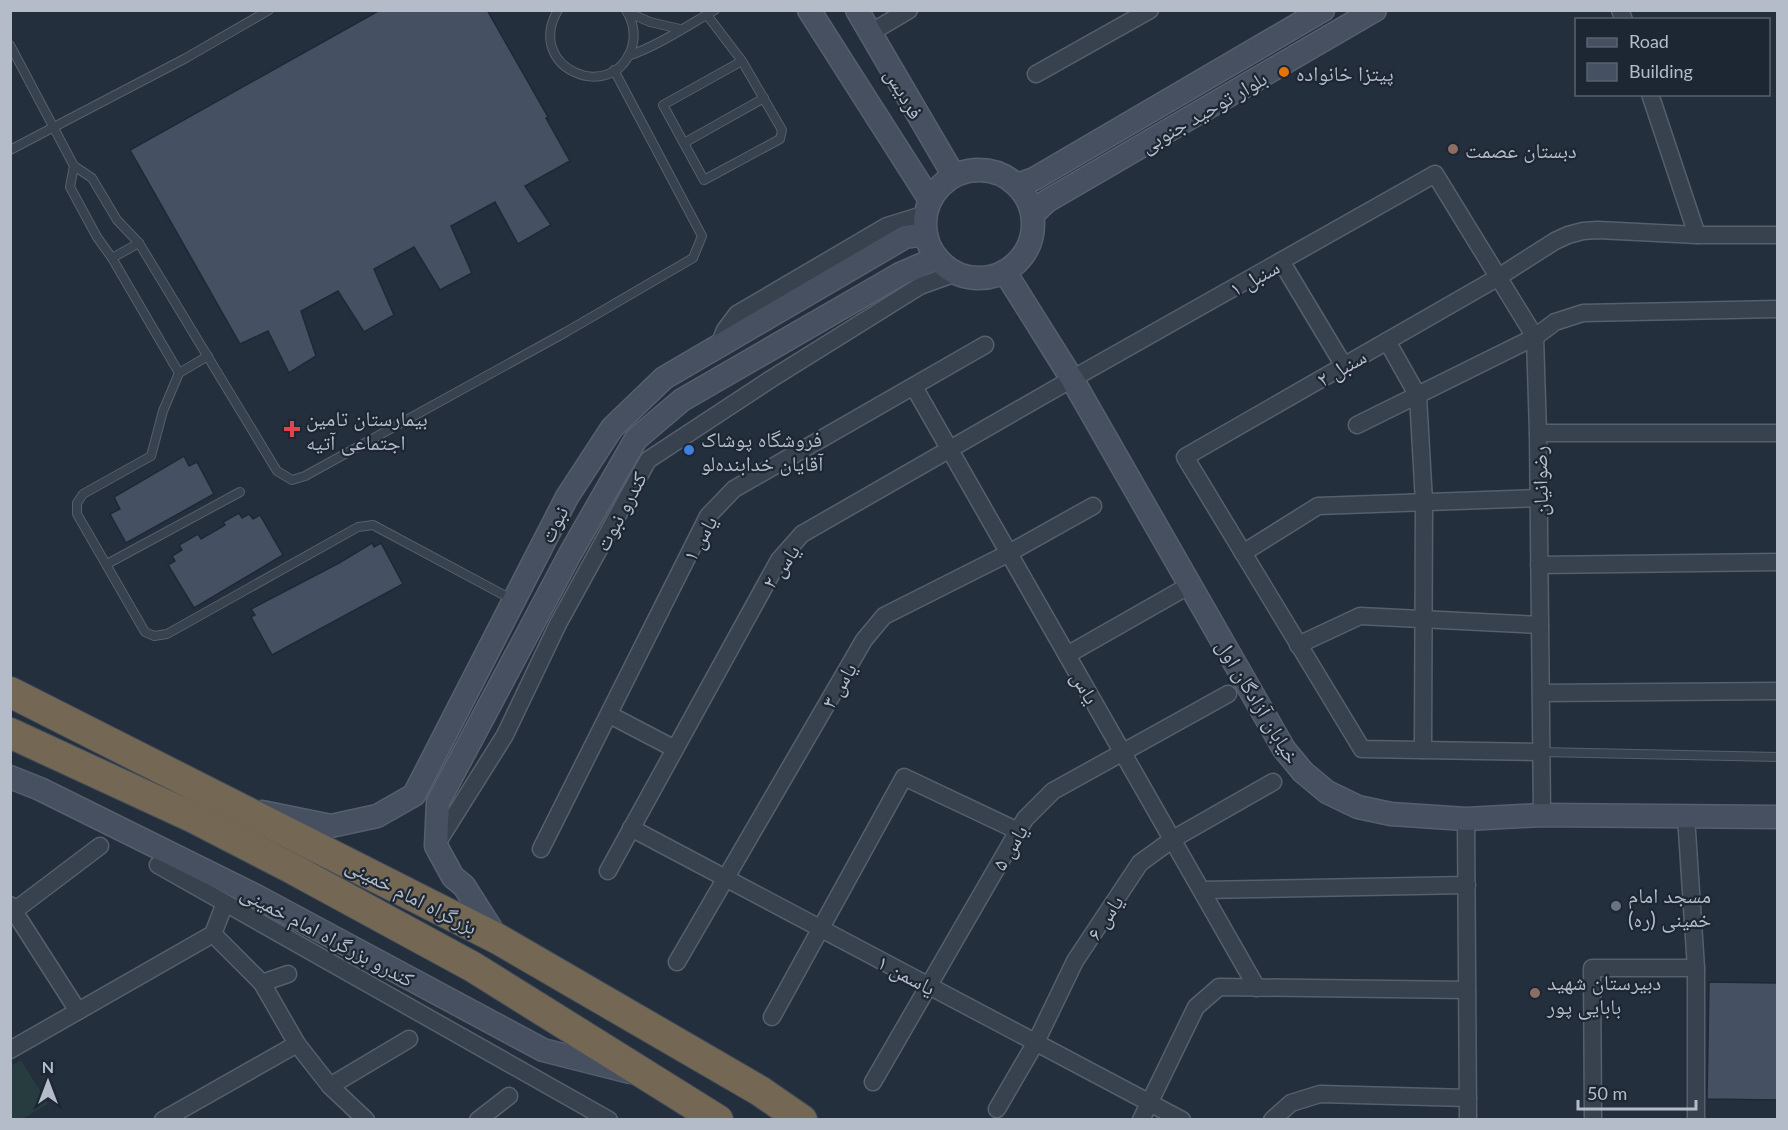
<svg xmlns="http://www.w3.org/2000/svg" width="1788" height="1130" font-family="Lato,'Noto Naskh Arabic',sans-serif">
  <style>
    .green { fill: #263c3f }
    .building { fill: #455162; stroke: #1f2835; stroke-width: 1.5 }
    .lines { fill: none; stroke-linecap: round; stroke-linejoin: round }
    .lane-casing { stroke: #565f6c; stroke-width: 10 }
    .street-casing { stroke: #565f6c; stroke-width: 19 }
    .secondary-casing { stroke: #565f6c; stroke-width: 25 }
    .highway-casing { stroke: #434c59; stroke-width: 32 }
    .lane { stroke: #38414e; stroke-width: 8 }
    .street { stroke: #38414e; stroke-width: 16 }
    .secondary { stroke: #465061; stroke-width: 22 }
    .highway { stroke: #746855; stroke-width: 30 }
    .food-dot { fill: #e8710a; stroke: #1d2633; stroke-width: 2 }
    .education-dot { fill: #8d6e63; stroke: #1d2633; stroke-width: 2 }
    .health-dot { fill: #e0444e; stroke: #1d2633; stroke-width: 2 }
    .shop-dot { fill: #3f7fe0; stroke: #1d2633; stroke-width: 2 }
    .worship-dot { fill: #6b7280; stroke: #1d2633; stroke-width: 2 }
    .labels { text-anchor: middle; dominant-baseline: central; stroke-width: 4.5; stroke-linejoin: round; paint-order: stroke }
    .poi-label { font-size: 21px; fill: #b4bcc9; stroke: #1d2633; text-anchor: start }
    .street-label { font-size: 21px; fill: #b4bcc9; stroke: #1d2633 }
  </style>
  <rect width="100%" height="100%" fill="#242f3e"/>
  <polygon class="green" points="21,1060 48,1104 22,1119 11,1119 11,1066"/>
  <g class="building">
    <polygon points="380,10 487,10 548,117 546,118 570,161 525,186 551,225 518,244 495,202 451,226 472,273 440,290 414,247 374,269 394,315 364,332 338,291 301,311 316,356 289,373 268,331 240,344 130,150"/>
    <polygon points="184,456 189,466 197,462 214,494 126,543 110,514 120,509 114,497"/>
    <polygon points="239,513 242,518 249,514 253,519 260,515 283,555 194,608 168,565 175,561 172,556 182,550 179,545 198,534 201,539 225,525 223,522"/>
    <polygon points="372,543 374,547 381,543 403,584 272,655 251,617 255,615 251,609 339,563"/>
    <polygon points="1709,982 1778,983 1778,1100 1707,1099"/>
  </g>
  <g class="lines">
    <g class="lane-casing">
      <g id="lane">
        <path d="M558 10C524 68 611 104 631 50 636 36 634 23 626 10"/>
        <polyline points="706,10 707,15 742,61 782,130 780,139 704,180 663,105 742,61"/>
        <polyline points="627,12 650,22 680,29"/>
        <polyline points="10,45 74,166 92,178 117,220 139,243 277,471 292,480 305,476 566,332 693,258 702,236 614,70"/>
        <path d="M628 56C659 45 687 26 715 10"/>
        <polyline points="684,143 764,98"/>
        <polyline points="10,150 186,58 269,10"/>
        <polyline points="74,166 70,187 97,237 112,258 179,373"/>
        <polyline points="112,258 139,243"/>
        <polyline points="208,356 179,373 163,411 151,456 83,494 77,503 77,514 145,632 154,636 167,634 358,527 373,525 513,600"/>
        <polyline points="107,564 240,492"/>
        <polyline points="1541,752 1778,757"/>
      </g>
    </g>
    <g class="street-casing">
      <g id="street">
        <polyline points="1620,10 1624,20"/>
        <polyline points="870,33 909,10"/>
        <polyline points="1036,74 1150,10"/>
        <polyline points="1650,94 1697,235"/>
        <polyline points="1281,261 1344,366"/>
        <polyline points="1387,341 1418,396 1424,502 1423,750"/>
        <polyline points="719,345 725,330 737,314 887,226 926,214"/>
        <polyline points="914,387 1257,988"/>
        <polyline points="1357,425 1535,337 1555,322 1583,313 1778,309"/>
        <polyline points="1538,433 1778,433"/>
        <polyline points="1243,553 1318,506 1539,498"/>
        <polyline points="1539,565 1778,562"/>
        <polyline points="1298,645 1360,616 1540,625"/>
        <polyline points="1067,655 1190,585"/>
        <polyline points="1541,693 1778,691"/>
        <polyline points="610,715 675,749"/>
        <polyline points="1541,752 1362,749 1185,457 1497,278 1555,241 1568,235 1583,231 1598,230 1697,235 1778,235"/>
        <polyline points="1466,819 1468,1120"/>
        <polyline points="631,828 1182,1120"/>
        <polyline points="436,845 505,735 558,624 648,460 771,379 920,286 956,273"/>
        <polyline points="541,849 708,516 734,489 985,345"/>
        <polyline points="158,865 609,1120"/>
        <polyline points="608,871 779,560 802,534 1072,379 1435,174 1535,337 1538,433 1542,815"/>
        <polyline points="1202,890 1467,885"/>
        <polyline points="10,905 78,1011"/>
        <polyline points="10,914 100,846"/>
        <polyline points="213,934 262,983 297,1044 330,1086 366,1120"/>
        <polyline points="677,962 864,640 884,616 1009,553 1093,506"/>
        <polyline points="1696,968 1696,1120"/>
        <polyline points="262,983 288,974"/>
        <polyline points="772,1017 904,777 1018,831"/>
        <polyline points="10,1050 213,934 225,903"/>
        <polyline points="873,1082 1025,819 1053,791 1228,694"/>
        <polyline points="330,1086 409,1039"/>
        <polyline points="997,1109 1036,1042 1075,961 1140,863 1173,839 1273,782"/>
        <polyline points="163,1120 297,1044"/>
        <polyline points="478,1120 509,1096"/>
        <polyline points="1141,1120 1196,1007 1219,987 1467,990"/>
        <polyline points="1272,1120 1291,1103 1320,1094 1468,1098"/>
        <polyline points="1593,1120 1592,968 1696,968 1686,816"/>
      </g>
    </g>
    <g class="secondary-casing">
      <g id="secondary">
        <polyline points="809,10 930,200"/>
        <polyline points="857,10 954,176"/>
        <circle cx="979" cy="224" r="54"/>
        <polyline points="1017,185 1034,179 1323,10"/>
        <polyline points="1033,214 1047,201 1375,10"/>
        <polyline points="1005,272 1072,379 1284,749 1303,772 1327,792 1358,807 1391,814 1466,819 1542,815 1778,817"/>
        <polyline points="10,777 40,789 256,896 543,1050 630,1072"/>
        <polyline points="262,812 331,826 377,816 414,795 567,497 612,428 664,378 905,237 926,234"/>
        <polyline points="497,938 464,886 453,877 436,846 438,802 570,554 636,439 682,400 900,274 937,258"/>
      </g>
    </g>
    <g class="highway-casing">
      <g id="highway">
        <polyline points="10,692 498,939 760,1091 802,1120"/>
        <polyline points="10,733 194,818 291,868 473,967 718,1120"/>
      </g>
    </g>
    <use href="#lane" class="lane"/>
    <use href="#street" class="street"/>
    <use href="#secondary" class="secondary"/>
    <use href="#highway" class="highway"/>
  </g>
  <circle class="food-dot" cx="1284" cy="72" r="6"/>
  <g class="education-dot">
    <circle cx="1453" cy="149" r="6"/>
    <circle cx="1535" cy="993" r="6"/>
  </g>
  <path class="health-dot" d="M289 420h6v6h6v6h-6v6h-6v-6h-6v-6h6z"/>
  <circle class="shop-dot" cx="689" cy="450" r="6"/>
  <circle class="worship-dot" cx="1616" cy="906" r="6"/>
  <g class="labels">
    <g class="poi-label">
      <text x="1296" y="72">پیتزا خانواده</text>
      <text x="1465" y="149">دبستان عصمت</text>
      <text x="306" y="417">بیمارستان تامین<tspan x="306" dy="24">اجتماعی آتیه</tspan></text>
      <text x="701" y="438">فروشگاه پوشاک<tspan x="701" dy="24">آقایان خدابنده‌لو</tspan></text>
      <text x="1628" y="894">مسجد امام<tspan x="1628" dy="24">خمینی (ره)</tspan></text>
      <text x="1547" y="981">دبیرستان شهید<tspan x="1547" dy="24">بابایی پور</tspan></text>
    </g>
    <g class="street-label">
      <text transform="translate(905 93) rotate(60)">فردیس</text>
      <text transform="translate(1203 111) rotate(-30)">بلوار توحید جنوبی</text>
      <text transform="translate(1254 277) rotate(-29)">سنبل ۱</text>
      <text transform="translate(1341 367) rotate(-30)">سنبل ۲</text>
      <text transform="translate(1539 481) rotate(-91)">رضوانیان</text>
      <text transform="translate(620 511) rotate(-62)">کندرو نبوت</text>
      <text transform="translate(553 524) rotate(-63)">نبوت</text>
      <text transform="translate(699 538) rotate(-61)">یاس ۱</text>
      <text transform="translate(780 566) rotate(-55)">یاس ۲</text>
      <text transform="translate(838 685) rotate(-60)">یاس ۳</text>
      <text transform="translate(1086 687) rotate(60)">یاس</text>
      <text transform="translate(1259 701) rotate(59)">خیابان آزادگان اول</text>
      <text transform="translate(1009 847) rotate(-59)">یاس ۵</text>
      <text transform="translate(412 895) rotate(27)">بزرگراه امام خمینی</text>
      <text transform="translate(1104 917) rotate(-57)">یاس ۶</text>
      <text transform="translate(328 935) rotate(28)">کندرو بزرگراه امام خمینی</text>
      <text transform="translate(907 974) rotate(28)">یاسمن ۱</text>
    </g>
  </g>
  <rect width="1788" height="1130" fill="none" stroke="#b4bcc9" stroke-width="24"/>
  <rect x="1575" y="18" width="195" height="78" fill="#1d2633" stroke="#59626f" stroke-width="1.5"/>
  <rect x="1587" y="38" width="30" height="9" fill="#465061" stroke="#59626f" stroke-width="1.5"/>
  <text x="1629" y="48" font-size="18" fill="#b4bcc9">Road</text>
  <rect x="1587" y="63" width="30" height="18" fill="#455162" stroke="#59626f" stroke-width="1.5"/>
  <text x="1629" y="78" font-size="18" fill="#b4bcc9">Building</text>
  <g transform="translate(48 1082)" stroke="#1d2633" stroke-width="4.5" paint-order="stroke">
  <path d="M0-4.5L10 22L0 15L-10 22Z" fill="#b4bcc9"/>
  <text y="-9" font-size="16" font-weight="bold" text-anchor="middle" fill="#b4bcc9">N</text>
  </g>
  <path d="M1578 1100v9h118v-9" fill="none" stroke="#b4bcc9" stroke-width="3"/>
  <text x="1587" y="1100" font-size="18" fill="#b4bcc9" stroke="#1d2633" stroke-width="4.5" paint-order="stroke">50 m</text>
</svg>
